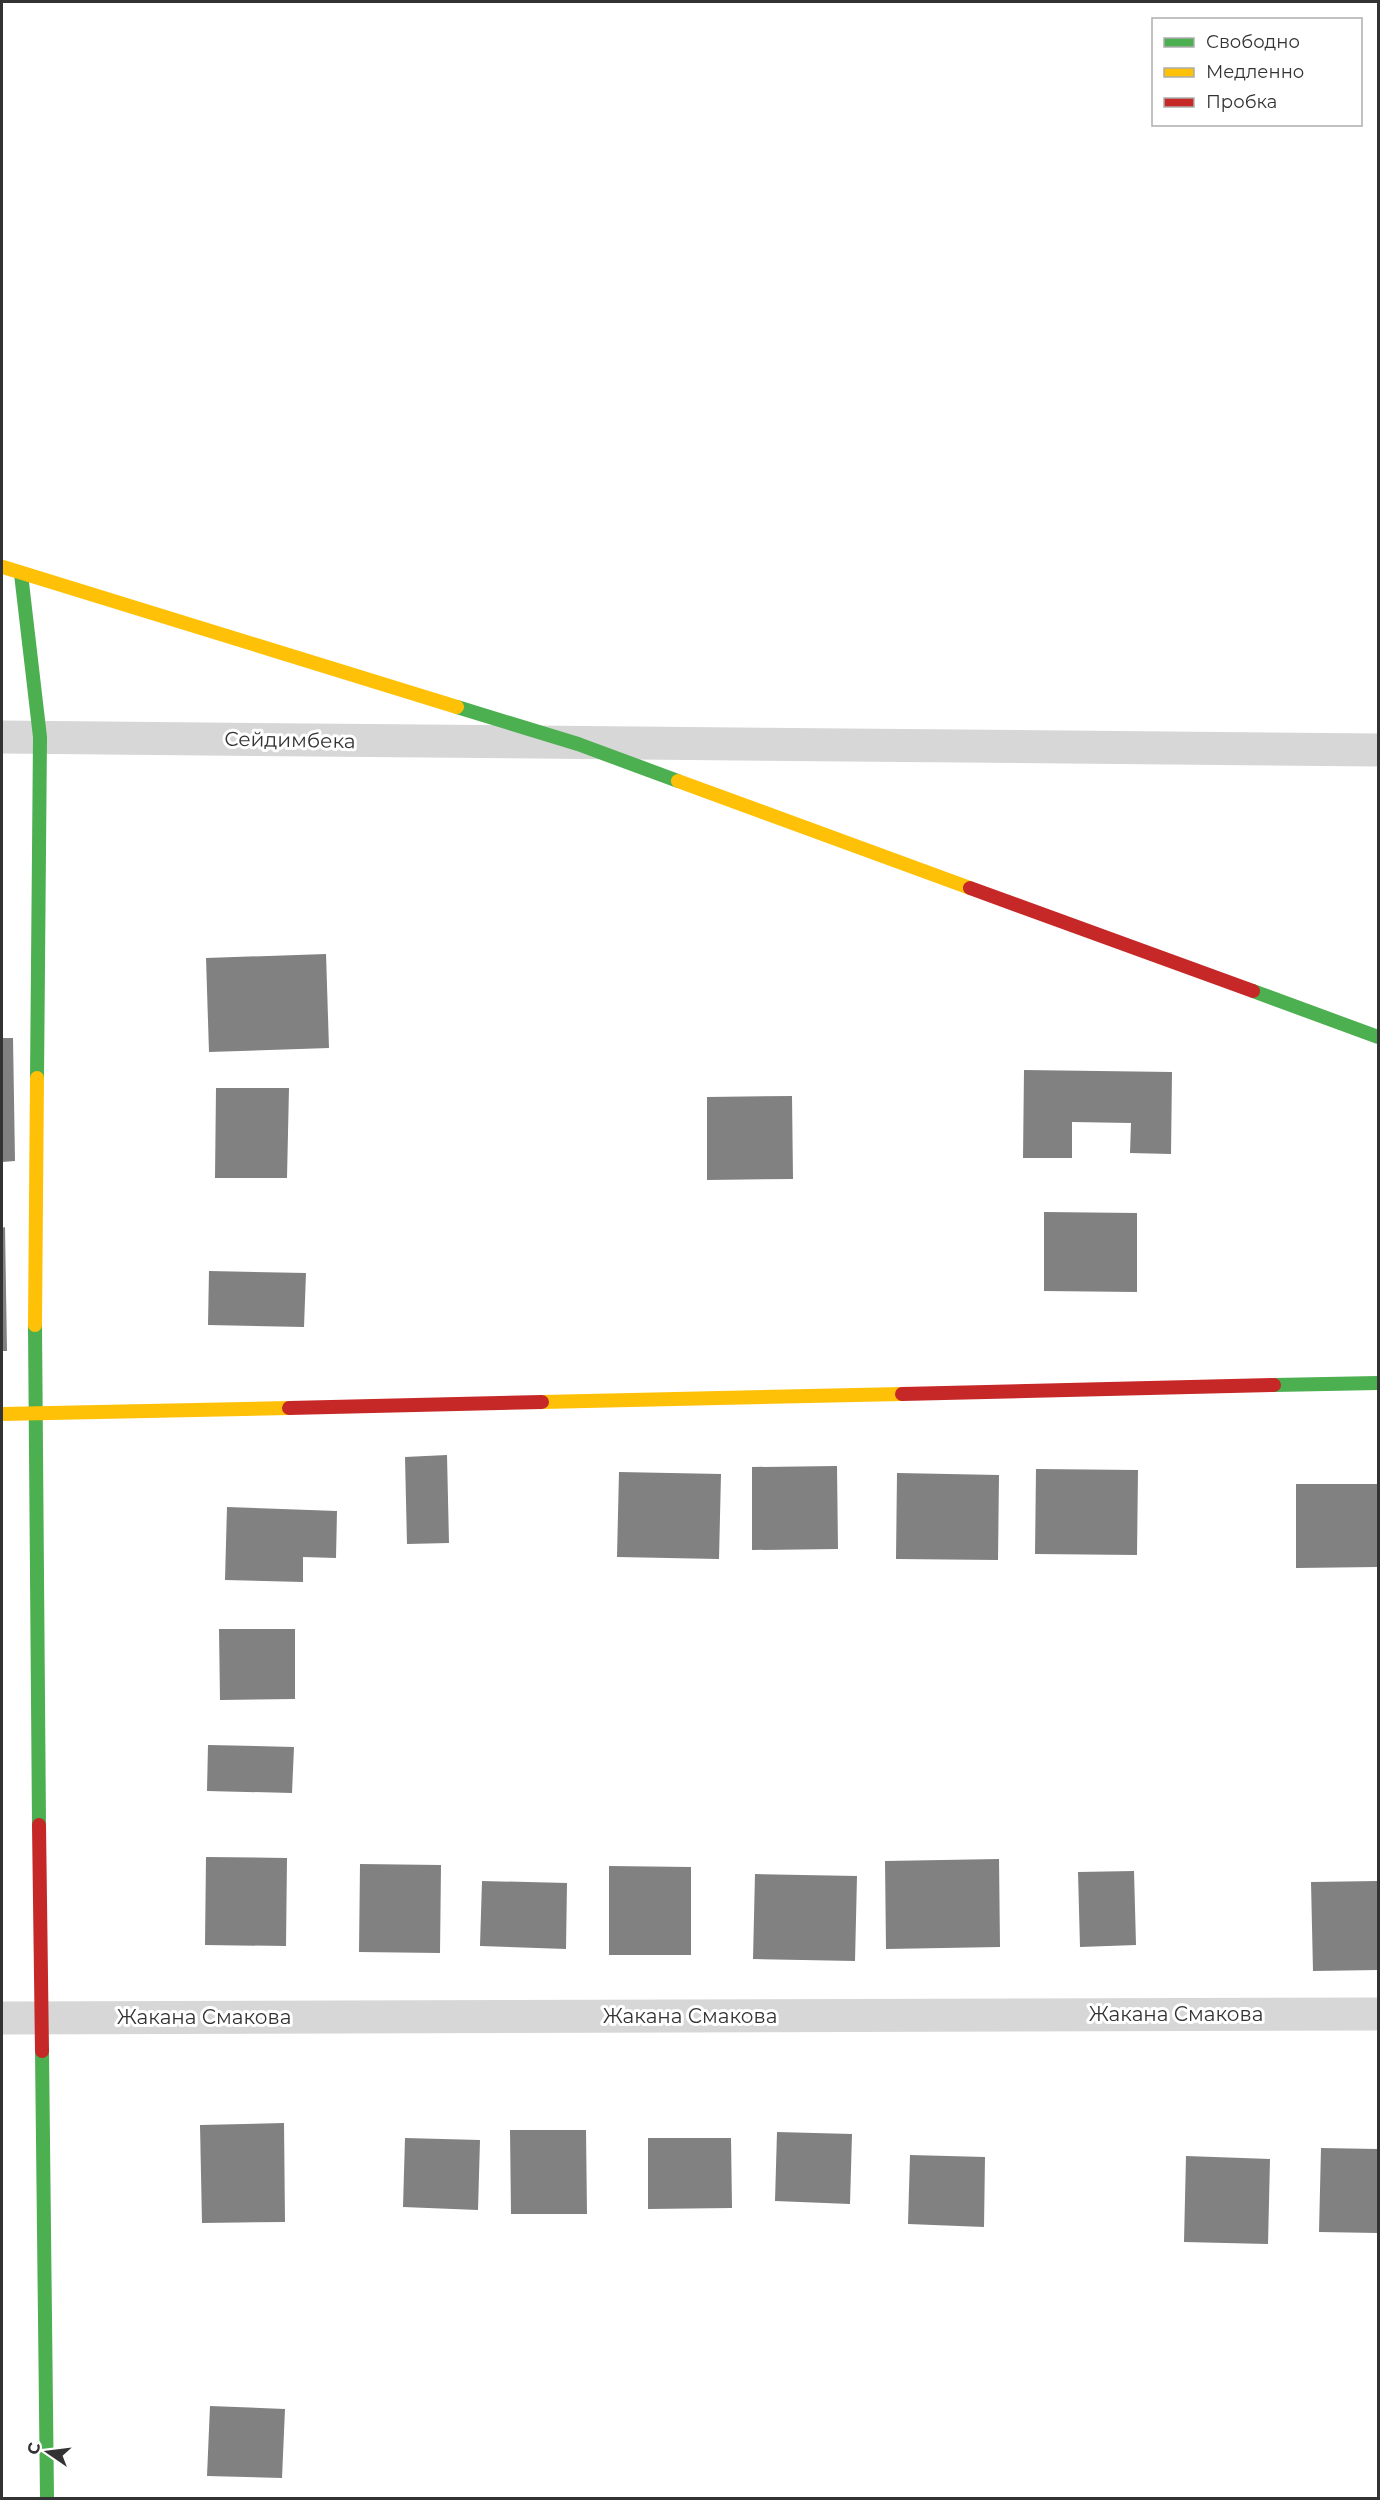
<svg xmlns="http://www.w3.org/2000/svg" width="1380" height="2500" font-family="Montserrat,sans-serif">
  <style>
    .building { fill: #818181 }
    .lines { fill: none; stroke-linecap: round; stroke-linejoin: round }
    .street { stroke: #d7d7d7; stroke-width: 33 }
    .fast { stroke: #4caf50; stroke-width: 14 }
    .slow { stroke: #ffc107; stroke-width: 14 }
    .jam { stroke: #c62828; stroke-width: 14 }
    .labels { text-anchor: middle; dominant-baseline: central; stroke-width: 6; stroke-linejoin: round; paint-order: stroke }
    .street-label { font-size: 20px; fill: #333; stroke: #fff }
  </style>
  <rect width="100%" height="100%" fill="#fff"/>
  <g class="building">
    <polygon points="326,954 329,1048 209,1052 206,958"/>
    <polygon points="2,1038 13,1038 15,1161 2,1162"/>
    <polygon points="1024,1070 1172,1072 1171,1154 1130,1153 1131,1123 1072,1122 1072,1158 1023,1158"/>
    <polygon points="216,1088 289,1088 287,1178 215,1178"/>
    <polygon points="792,1096 793,1179 707,1180 707,1097"/>
    <polygon points="1044,1212 1137,1213 1137,1292 1044,1291"/>
    <polygon points="5,1227 7,1351 2,1351 2,1228"/>
    <polygon points="209,1271 306,1273 304,1327 208,1325"/>
    <polygon points="447,1455 449,1543 407,1544 405,1457"/>
    <polygon points="837,1466 838,1549 752,1550 752,1467"/>
    <polygon points="1036,1469 1138,1470 1137,1555 1035,1554"/>
    <polygon points="619,1472 721,1474 719,1559 617,1557"/>
    <polygon points="897,1473 999,1475 998,1560 896,1559"/>
    <polygon points="1296,1484 1378,1484 1378,1567 1296,1568"/>
    <polygon points="227,1507 337,1511 336,1558 303,1557 303,1582 225,1580"/>
    <polygon points="219,1629 295,1629 295,1699 220,1700"/>
    <polygon points="208,1745 294,1747 292,1793 207,1791"/>
    <polygon points="206,1857 287,1858 286,1946 205,1945"/>
    <polygon points="999,1859 1000,1947 886,1949 885,1861"/>
    <polygon points="360,1864 441,1865 440,1953 359,1952"/>
    <polygon points="609,1866 691,1867 691,1955 609,1955"/>
    <polygon points="1134,1871 1136,1945 1080,1947 1078,1872"/>
    <polygon points="755,1874 857,1876 855,1961 753,1959"/>
    <polygon points="482,1881 567,1883 566,1949 480,1946"/>
    <polygon points="1378,1881 1378,1970 1313,1971 1311,1882"/>
    <polygon points="284,2123 285,2222 202,2223 200,2125"/>
    <polygon points="510,2130 586,2130 587,2214 511,2214"/>
    <polygon points="777,2132 852,2134 850,2204 775,2201"/>
    <polygon points="405,2138 480,2140 478,2210 403,2207"/>
    <polygon points="648,2138 731,2138 732,2208 648,2209"/>
    <polygon points="1321,2148 1378,2149 1378,2233 1319,2232"/>
    <polygon points="910,2155 985,2157 984,2227 908,2224"/>
    <polygon points="1186,2156 1270,2159 1268,2244 1184,2242"/>
    <polygon points="210,2406 285,2409 282,2478 207,2476"/>
  </g>
  <g class="lines">
    <g class="street">
      <polyline points="2,737 1378,750"/>
      <polyline points="2,2018 1378,2014"/>
    </g>
    <g class="fast">
      <polyline points="21,574 40,737 37,1078"/>
      <polyline points="457,707 578,744 678,781"/>
      <polyline points="1253,991 1378,1037"/>
      <polyline points="35,1325 39,1825"/>
      <polyline points="1274,1385 1378,1383"/>
      <polyline points="42,2051 47,2498"/>
    </g>
    <g class="slow">
      <polyline points="3,567 457,707"/>
      <polyline points="678,781 970,888"/>
      <polyline points="35,1325 37,1078"/>
      <polyline points="542,1402 902,1394"/>
      <polyline points="2,1414 289,1408"/>
    </g>
    <g class="jam">
      <polyline points="970,888 1253,991"/>
      <polyline points="902,1394 1274,1385"/>
      <polyline points="289,1408 542,1402"/>
      <polyline points="39,1825 42,2051"/>
    </g>
  </g>
  <g class="labels">
    <g class="street-label">
      <text transform="translate(290 740) rotate(1)">Сейдимбека</text>
      <text x="1176" y="2014">Жакана Смакова</text>
      <text x="690" y="2016">Жакана Смакова</text>
      <text x="204" y="2017">Жакана Смакова</text>
    </g>
  </g>
  <rect width="1380" height="2500" fill="none" stroke="#333333" stroke-width="6"/>
  <rect x="1152" y="18" width="210" height="108" fill="#ffffff" stroke="#adadad" stroke-width="1.5"/>
  <rect x="1164" y="38" width="30" height="9" fill="#4caf50" stroke="#adadad" stroke-width="1.5"/>
  <text x="1206" y="48" font-size="18" fill="#333333">Свободно</text>
  <rect x="1164" y="68" width="30" height="9" fill="#ffc107" stroke="#adadad" stroke-width="1.5"/>
  <text x="1206" y="78" font-size="18" fill="#333333">Медленно</text>
  <rect x="1164" y="98" width="30" height="9" fill="#c62828" stroke="#adadad" stroke-width="1.5"/>
  <text x="1206" y="108" font-size="18" fill="#333333">Пробка</text>
  <g transform="translate(48 2452) rotate(284)" stroke="#ffffff" stroke-width="4.5" paint-order="stroke">
  <path d="M0-4.5L10 22L0 15L-10 22Z" fill="#333333"/>
  <text y="-9" font-size="16" font-weight="bold" text-anchor="middle" fill="#333333">С</text>
  </g>
</svg>
